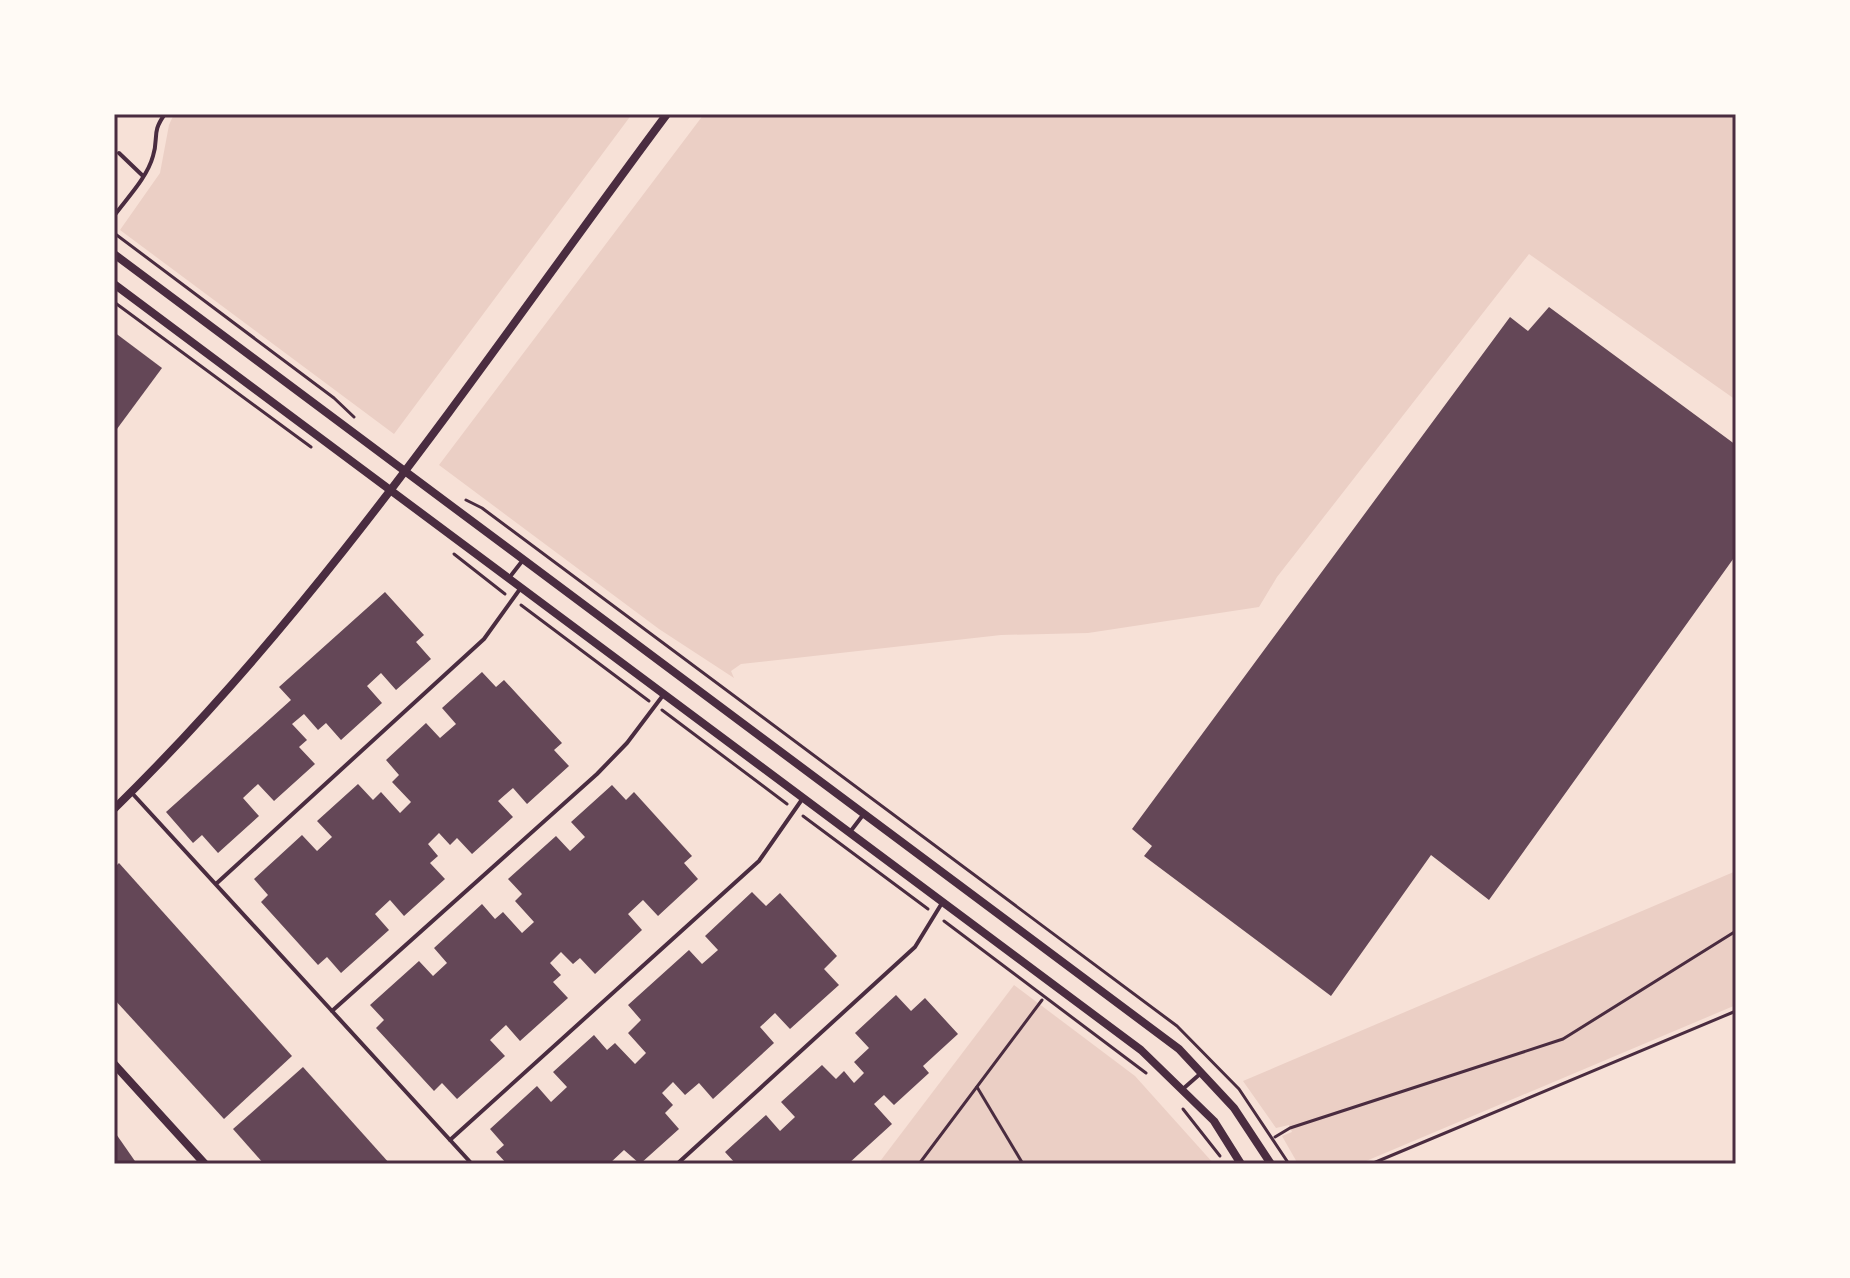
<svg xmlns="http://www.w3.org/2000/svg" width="1850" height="1278" font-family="Mulish,sans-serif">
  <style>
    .green { fill: #ebcfc5 }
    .building { fill: #644757 }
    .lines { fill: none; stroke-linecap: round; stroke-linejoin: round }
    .path { stroke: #4a2c40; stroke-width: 3 }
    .service { stroke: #4a2c40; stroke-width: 4 }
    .minor { stroke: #4a2c40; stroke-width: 8 }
    .neatline { fill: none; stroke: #4a2c40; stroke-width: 3 }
  </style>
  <rect width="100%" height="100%" fill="#f7e1d7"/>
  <g class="green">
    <polygon points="174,114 632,114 394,434 120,230 160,173 169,125"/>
    <polygon points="704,114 1736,114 1736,400 1529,254 1277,577 1259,607 1088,633 1001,635 741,664 731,671 734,678 659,629 439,465"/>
    <polygon points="1736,871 1736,1005 1359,1164 1298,1164 1282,1136 1292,1132 1289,1125 1276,1128 1243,1081"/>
    <polygon points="1014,985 1135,1076 1214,1164 878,1164"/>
  </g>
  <g class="building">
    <polygon points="1549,307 1736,445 1736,555 1489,900 1431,855 1331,996 1144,856 1152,846 1132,829 1510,317 1528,331"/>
    <polygon points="114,332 162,368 114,433"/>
    <polygon points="385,592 424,635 416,642 431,659 396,690 381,673 367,686 382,703 341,740 326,723 318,730 304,714 292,724 307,740 299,747 315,764 274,801 258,784 243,798 259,816 218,853 202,835 193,843 166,812 291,700 279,687"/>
    <polygon points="482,672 496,687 504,680 562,743 554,750 569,766 527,804 513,788 498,801 513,817 472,854 457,838 450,845 439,833 428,844 438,856 430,863 445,879 404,916 390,900 375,914 389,930 341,973 327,957 318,965 261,902 268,895 254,879 302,835 317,851 332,837 317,821 358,784 373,800 381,792 400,813 411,802 392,782 399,775 386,760 426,723 440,738 456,724 442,708"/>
    <polygon points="612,785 626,800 634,792 692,856 684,863 698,879 658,916 643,900 628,914 642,930 595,974 580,958 573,964 561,952 550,963 561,975 553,982 568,998 520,1041 506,1025 490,1040 505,1056 457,1099 442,1083 434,1091 376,1028 384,1020 370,1005 419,961 433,976 447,963 434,948 482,904 495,919 503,912 522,933 534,922 515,901 522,894 508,879 556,836 570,851 585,837 571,822"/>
    <polygon points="119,863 292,1056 224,1119 114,999 114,868"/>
    <polygon points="752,892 766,906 780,893 837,956 824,969 839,985 790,1029 775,1013 760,1027 774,1043 713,1099 699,1083 685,1095 673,1082 662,1093 673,1105 665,1113 679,1129 640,1164 624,1150 609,1164 507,1164 496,1152 504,1145 490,1129 537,1086 551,1102 567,1087 553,1072 594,1035 607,1050 615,1043 635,1064 646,1053 628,1033 641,1020 628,1005 689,950 702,964 718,950 705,936"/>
    <polygon points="896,995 911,1011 925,998 958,1034 923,1066 929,1073 894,1105 884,1095 874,1104 892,1124 848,1164 736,1164 725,1152 766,1115 780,1131 795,1117 781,1102 822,1065 836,1079 844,1071 854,1083 864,1073 854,1062 869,1048 855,1033"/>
    <polygon points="303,1067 390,1164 264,1164 233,1129"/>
    <polygon points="114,1131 137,1164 114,1164"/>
  </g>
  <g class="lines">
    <g class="path">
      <polyline points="114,233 334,398 354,417"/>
      <polyline points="114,302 311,447"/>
      <polyline points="466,500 482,508 1177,1026 1239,1089 1289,1164"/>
      <polyline points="454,554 505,594"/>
      <polyline points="521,605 649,701"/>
      <polyline points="662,710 787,804"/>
      <polyline points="803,816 928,909"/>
      <polyline points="944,921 1146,1073"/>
      <polyline points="977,1087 1023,1164"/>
      <polyline points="1183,1109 1220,1156"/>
      <polyline points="1275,1137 1290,1128 1563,1039 1736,931"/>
      <polyline points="919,1164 1042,1000"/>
      <polyline points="1371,1164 1736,1011"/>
    </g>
    <g class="service">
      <polyline points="119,153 143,176"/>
      <path d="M114 216C127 198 147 178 153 156 159 137 151 133 165 114"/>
      <polyline points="509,578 523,560"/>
      <polyline points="131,792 332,1011 597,774 627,743 664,694"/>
      <polyline points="850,832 863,815"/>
      <polyline points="217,883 484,639 520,589"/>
      <polyline points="332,1011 472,1164"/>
      <polyline points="1184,1088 1200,1074"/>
      <polyline points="450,1140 759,861 803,798"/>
      <polyline points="677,1164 915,947 942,903"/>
    </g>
    <g class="minor">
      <polyline points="114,254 1179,1049 1234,1108 1271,1164"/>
      <polyline points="114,284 1141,1050 1214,1121 1241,1164"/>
      <path d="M114 809C326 602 491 350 667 114"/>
      <polyline points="114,1064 205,1164"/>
    </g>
  </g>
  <rect width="1850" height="1278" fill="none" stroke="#fffaf5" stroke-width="232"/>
  <rect x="116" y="116" width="1618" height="1046" class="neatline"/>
</svg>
